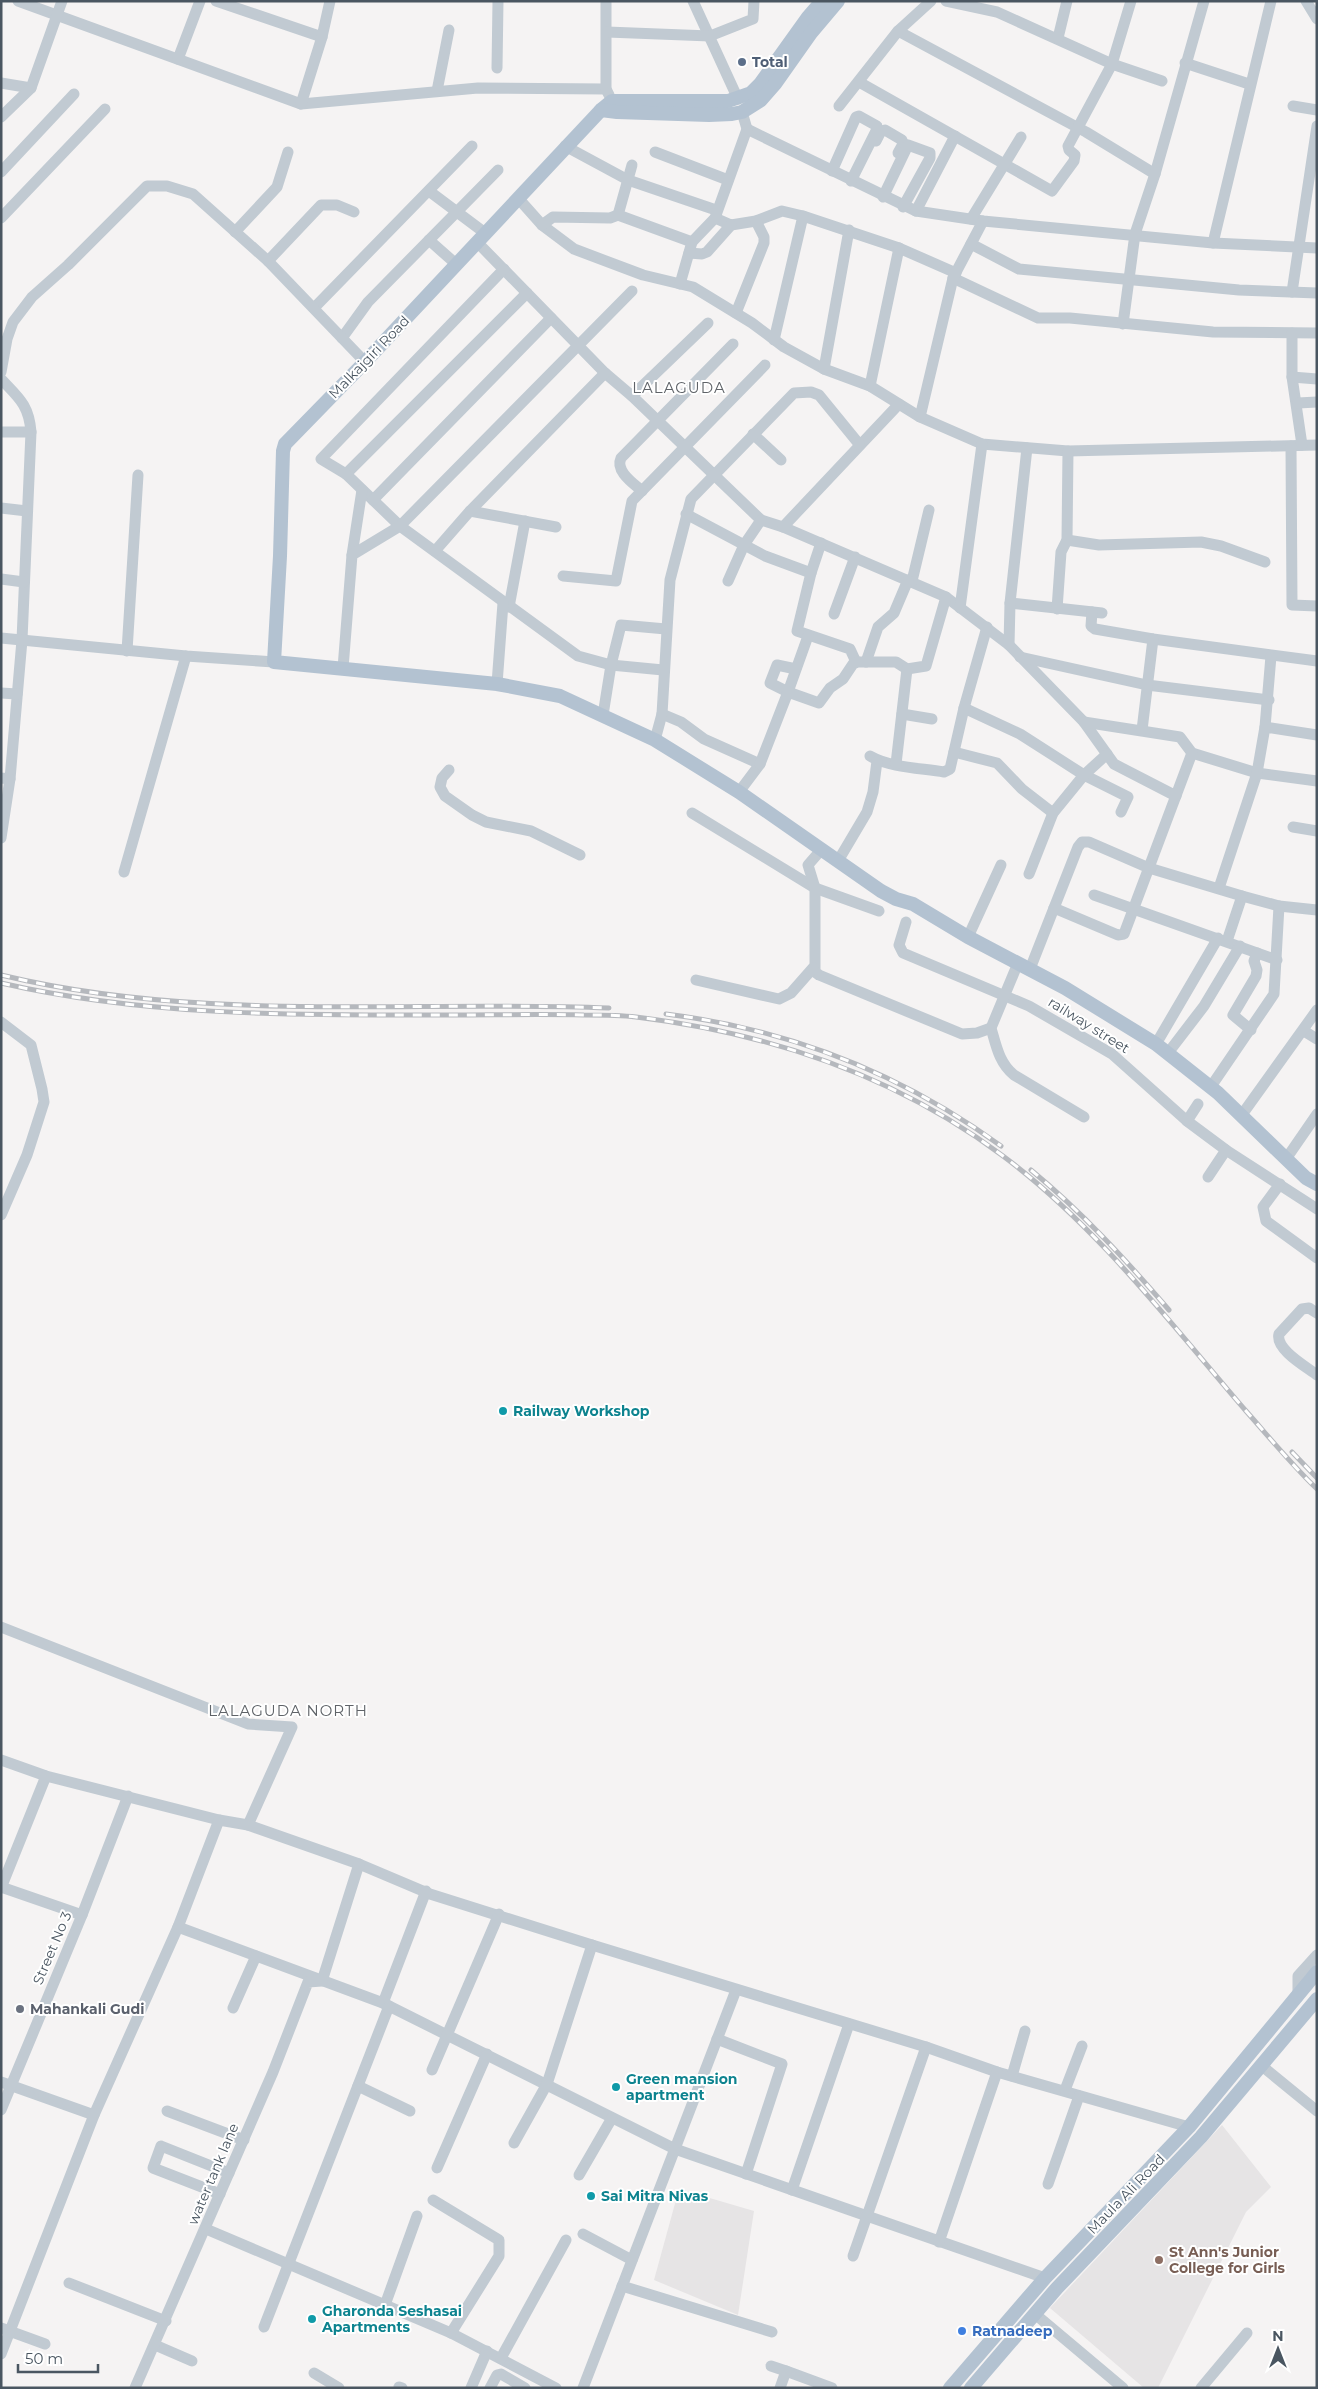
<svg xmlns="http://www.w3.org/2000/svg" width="1318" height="2389" font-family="Montserrat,sans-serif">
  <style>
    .education { fill: #e6e4e5 }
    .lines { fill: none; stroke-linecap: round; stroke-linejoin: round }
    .minor { stroke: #c1cad2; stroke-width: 11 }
    .major { stroke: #b3c2d1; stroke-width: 14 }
    .rail-casing { stroke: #b5b8bd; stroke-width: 5 }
    .rail { stroke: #fff; stroke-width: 3; stroke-dasharray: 9; stroke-linecap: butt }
    .service-dot { fill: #5c6f8a; stroke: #fff; stroke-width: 2 }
    .culture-dot { fill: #0f9aa8; stroke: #fff; stroke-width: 2 }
    .worship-dot { fill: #6b7280; stroke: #fff; stroke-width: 2 }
    .education-dot { fill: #8d6e63; stroke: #fff; stroke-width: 2 }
    .shop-dot { fill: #3f7fe0; stroke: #fff; stroke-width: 2 }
    .labels { text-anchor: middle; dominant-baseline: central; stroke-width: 4; stroke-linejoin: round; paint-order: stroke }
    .service-label { font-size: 14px; font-weight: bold; fill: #4e5e75; stroke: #fff; text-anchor: start }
    .street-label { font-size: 14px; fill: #4a5661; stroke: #fff }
    .culture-label { font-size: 14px; font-weight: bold; fill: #0d838f; stroke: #fff; text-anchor: start }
    .worship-label { font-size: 14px; font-weight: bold; fill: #5b616d; stroke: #fff; text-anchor: start }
    .education-label { font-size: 14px; font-weight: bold; fill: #785e54; stroke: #fff; text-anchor: start }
    .shop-label { font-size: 14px; font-weight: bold; fill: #366cbe; stroke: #fff; text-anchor: start }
    .neighbourhood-label { font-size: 15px; letter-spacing: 1px; fill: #5f6368; stroke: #fff }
  </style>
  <rect width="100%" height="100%" fill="#f5f3f3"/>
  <g class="education">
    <polygon points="1222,2125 1271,2187 1246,2212 1158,2388 1144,2388 1050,2308"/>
    <polygon points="679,2189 754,2211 738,2315 654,2280"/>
  </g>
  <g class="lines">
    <g class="minor">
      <polyline points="18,1 301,104 478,88 606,89"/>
      <polyline points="216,1 322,37"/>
      <polyline points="606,1 606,89 609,95"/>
      <polyline points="693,1 738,99"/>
      <polyline points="946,1 997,12 1112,64 1162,81"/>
      <polyline points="1306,1 1317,19"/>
      <polyline points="898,31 1086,132 1155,174"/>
      <polyline points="607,32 710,36 753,19 754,1"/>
      <polyline points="1058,38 1067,1"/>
      <polyline points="178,59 200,1"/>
      <polyline points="1185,63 1249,84"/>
      <polyline points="497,68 498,1"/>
      <polyline points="859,82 1052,191 1074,161 1075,155 1069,150 1068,146 1112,64 1131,1"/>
      <polyline points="1,83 31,88"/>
      <polyline points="437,91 449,30"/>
      <polyline points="301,104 322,37 330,1"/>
      <polyline points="839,106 898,31 931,1"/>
      <polyline points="1293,106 1317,110"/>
      <polyline points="1,117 31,88 62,1"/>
      <polyline points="747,129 916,211 983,221 1213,243 1317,248"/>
      <polyline points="876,141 881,131 885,130 902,140 903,144 898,153"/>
      <polyline points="565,146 628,180 716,210"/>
      <polyline points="655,152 728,180"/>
      <polyline points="832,171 856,117 859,116 877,126 877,129 851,181"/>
      <polyline points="1,172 74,94"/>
      <polyline points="429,191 485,233"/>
      <polyline points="883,197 908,145 930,153 930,158 903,207"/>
      <polyline points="518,198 542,225 574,249 643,275 693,287 752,323 784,347 824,369 870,386 920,417 982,444 1068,451 1317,445"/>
      <polyline points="916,211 955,136"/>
      <polyline points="618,215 632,165"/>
      <polyline points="1,218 105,109"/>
      <polyline points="715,218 731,225 756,221 782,211 803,216 899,248 956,273"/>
      <polyline points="971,219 1021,137"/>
      <polyline points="542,225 553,217 610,218 618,215 692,242"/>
      <polyline points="235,232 277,187 288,152"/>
      <polyline points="429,240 456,264"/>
      <polyline points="477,242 605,373 632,396 761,520 783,527 946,597 1009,645 1084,722 1114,764 1176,796"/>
      <polyline points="1213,243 1271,1"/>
      <polyline points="971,244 1019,269 1239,290 1317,293"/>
      <polyline points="689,253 702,254 707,252 731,225"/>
      <polyline points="268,261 321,205 337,205 354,212"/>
      <polyline points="953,278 1038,318 1070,318 1213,332 1317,333"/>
      <polyline points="680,284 692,242 715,218 747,129 742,112"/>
      <polyline points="1292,292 1317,126"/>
      <polyline points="527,293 346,474 400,526 578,656 611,665 663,670"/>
      <polyline points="314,308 472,146"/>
      <polyline points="736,313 764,243 764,237 756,221"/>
      <polyline points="1123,324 1135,234 1155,174 1204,1"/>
      <polyline points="1292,333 1292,377 1302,445"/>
      <polyline points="342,338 368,302 498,170"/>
      <polyline points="774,340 803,216"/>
      <polyline points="824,369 849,230"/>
      <polyline points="1,372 7,339 13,322 32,297 68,265 147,186 167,186 193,194 268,261 365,362"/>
      <polyline points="1292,377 1317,379"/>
      <path d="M1 379C19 398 29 405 31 432L22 640 10 779 1 778"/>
      <polyline points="870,386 899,248"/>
      <polyline points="632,396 708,323"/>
      <polyline points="1298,403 1317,402"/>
      <polyline points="920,417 953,278 983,221"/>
      <polyline points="1,432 31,432"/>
      <polyline points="753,434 781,460"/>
      <polyline points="1291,446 1292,605 1317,606"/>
      <polyline points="346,474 321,459 504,269"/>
      <path d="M642 491C633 483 615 471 621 458L733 344"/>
      <polyline points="373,500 551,318"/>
      <polyline points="1,508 27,511"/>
      <polyline points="470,511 556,527"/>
      <polyline points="686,514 765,556 811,573"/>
      <polyline points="783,527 899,404"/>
      <polyline points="1067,540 1099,545 1201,542 1221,546 1265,562"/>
      <polyline points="821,543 811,573 797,631 850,649 856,662"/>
      <polyline points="435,551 470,511 605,373"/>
      <polyline points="352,555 362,490"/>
      <polyline points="563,576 616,581 632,501 765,365"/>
      <polyline points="1,579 24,582"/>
      <polyline points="728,581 744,545 761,520"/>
      <polyline points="912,581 929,510"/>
      <polyline points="1010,603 1102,613"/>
      <polyline points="509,607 525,521"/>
      <polyline points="960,608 982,444"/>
      <polyline points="1057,609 1061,552 1067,540 1068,451"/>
      <polyline points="1092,612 1091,626 1095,629 1153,639 1317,661"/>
      <polyline points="834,614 855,557"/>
      <polyline points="1,638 186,656 274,662"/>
      <polyline points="1009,645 1010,603 1027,448"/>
      <polyline points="127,651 138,475"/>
      <polyline points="1020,657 1147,685 1269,700"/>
      <polyline points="866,662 878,627 894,613 908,580"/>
      <polyline points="343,668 352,555 400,526 632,291"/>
      <polyline points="796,669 777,665 770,683 788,692 808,636"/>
      <polyline points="497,684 503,603"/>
      <polyline points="1,693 17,694"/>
      <polyline points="964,708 1020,734 1084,775 1128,797 1121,812"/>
      <polyline points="662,714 681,722 704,739 760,764 739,792"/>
      <polyline points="902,714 932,719"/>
      <polyline points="603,715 611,665 621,625 666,629"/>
      <polyline points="1084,722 1180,737 1192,753 1257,773 1317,781"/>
      <polyline points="1265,727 1317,735"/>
      <polyline points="1142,730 1153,639"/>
      <polyline points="655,740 662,714 670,580 691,499 794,393 811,392 819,395 859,444"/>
      <polyline points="954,752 997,763 1022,789 1053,813"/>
      <path d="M870 756C891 768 921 768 944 772L950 769 964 708 987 627"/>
      <polyline points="760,764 788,692 819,703 830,688 843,679 853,664 858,662 896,662 907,669 926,666 946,597"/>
      <polyline points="896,764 907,669"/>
      <polyline points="449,770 442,778 440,787 445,796 472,815 486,822 531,831 580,855"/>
      <polyline points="692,813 815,888 879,911"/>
      <polyline points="1293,827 1317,831"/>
      <polyline points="1,838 10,779"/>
      <polyline points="821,850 808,865 815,888 815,972 819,975 962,1034 977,1033 991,1028"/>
      <polyline points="838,861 867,812 873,792 877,761"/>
      <polyline points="124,872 186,656"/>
      <polyline points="1029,874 1053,813 1084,775 1107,754"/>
      <polyline points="1219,888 1257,773 1265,727 1271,656"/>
      <polyline points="1094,895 1277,960"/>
      <polyline points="1054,908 1118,935 1124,934 1192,753"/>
      <polyline points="906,922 899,945 903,953 1029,1006 1112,1054 1187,1121 1226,1150 1317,1209"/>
      <polyline points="968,937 1001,865"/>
      <polyline points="1227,941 1242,896"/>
      <path d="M1018 963 991 1028C996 1045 999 1063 1014 1075L1084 1117"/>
      <polyline points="1030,969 1078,847 1082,842 1089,842 1149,868 1242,896 1279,906 1317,910"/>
      <polyline points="696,980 779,999 791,993 813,968"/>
      <polyline points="1,1022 31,1045 42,1089 44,1102 27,1155 1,1215"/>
      <polyline points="1251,1030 1233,1015 1256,976 1257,970 1254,961 1257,953"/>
      <polyline points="1304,1031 1317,1039"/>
      <polyline points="1156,1044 1218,938"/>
      <polyline points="1168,1053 1204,1006 1240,946"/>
      <polyline points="1210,1088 1274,994 1279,906"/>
      <polyline points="1241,1116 1317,1010"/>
      <polyline points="1187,1121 1198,1104"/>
      <polyline points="1286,1159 1317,1114"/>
      <polyline points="1208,1177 1226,1150"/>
      <polyline points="1280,1184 1263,1207 1266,1221 1317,1258"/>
      <path d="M1317 1313 1309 1308 1302 1309 1279 1334C1275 1349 1305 1366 1317 1375"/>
      <polyline points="1,1627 248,1724 292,1727 248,1825"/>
      <polyline points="1,1760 46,1776 219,1820 248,1825 359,1864 430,1894 592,1945 926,2047 997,2072 1189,2127"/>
      <polyline points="1,1887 82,1915"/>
      <polyline points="1,1888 46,1776"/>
      <polyline points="178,1927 383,2003 675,2149 1045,2278"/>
      <polyline points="1298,1997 1298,1976 1317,1955"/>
      <polyline points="383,2003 426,1891"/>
      <polyline points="233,2008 256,1956"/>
      <polyline points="717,2039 782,2064 746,2174"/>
      <polyline points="1262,2066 1317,2111"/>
      <polyline points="432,2070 499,1914"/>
      <polyline points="1012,2076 1025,2031"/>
      <polyline points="1,2082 94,2115"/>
      <polyline points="358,2086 410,2111"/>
      <polyline points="1065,2090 1082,2046"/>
      <polyline points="1,2110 82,1915 128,1796"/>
      <polyline points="167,2111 244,2140"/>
      <polyline points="514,2143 547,2084 592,1945"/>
      <polyline points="437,2168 487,2054"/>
      <polyline points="579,2175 612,2118"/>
      <polyline points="1048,2184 1079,2096"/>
      <polyline points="792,2190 849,2024"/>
      <polyline points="220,2194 153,2168 161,2146 229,2173"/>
      <polyline points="433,2200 499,2240 499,2256 451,2333"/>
      <polyline points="206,2229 451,2333 556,2388"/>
      <polyline points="583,2234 632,2260"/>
      <polyline points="939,2242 997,2072"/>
      <polyline points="853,2256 926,2047"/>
      <polyline points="69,2283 166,2321"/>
      <polyline points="622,2286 772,2332"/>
      <polyline points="385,2305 417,2216"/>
      <polyline points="1035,2314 1123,2388"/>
      <polyline points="264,2327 389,2006"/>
      <polyline points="1,2328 45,2344"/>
      <polyline points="155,2345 192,2361"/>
      <polyline points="1,2354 94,2115 178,1927 219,1820"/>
      <polyline points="501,2358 566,2240"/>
      <polyline points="771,2366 786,2371"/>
      <polyline points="314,2373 339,2388"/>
      <polyline points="399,2387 402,2388"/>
      <polyline points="135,2388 273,2072 308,1982 322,1981 359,1864"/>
      <polyline points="471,2388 487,2351"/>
      <polyline points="490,2388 497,2375 501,2374 525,2388"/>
      <polyline points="583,2388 736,1990"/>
      <polyline points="780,2388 786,2371 832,2388"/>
      <polyline points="1201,2388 1247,2333"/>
    </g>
    <g class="major">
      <polyline points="822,1 808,17 760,84 751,93 728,101 612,101 601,110 365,362 285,444 283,451 280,556 274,662 497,684 560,696 655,740 739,792 881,891 896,899 913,904 968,937 1065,988 1156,1044 1218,1093 1306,1178 1317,1184"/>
      <polyline points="601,110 617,112 709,115 732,114 742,112 761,100 775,84 811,33 838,1"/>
      <polyline points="950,2388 1045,2278 1189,2127 1317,1972"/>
      <polyline points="971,2388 1057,2288 1201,2137 1317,1999"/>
    </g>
    <g class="rail-casing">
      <g id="rail">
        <path d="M1 975C200 1023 406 1000 609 1008"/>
        <path d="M1 983C149 1017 298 1015 449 1015 494 1015 539 1014 584 1015 601 1015 619 1015 636 1017 769 1033 896 1076 1003 1156 1097 1226 1170 1323 1246 1411 1269 1437 1292 1465 1317 1489"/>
        <path d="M666 1014C788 1029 902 1074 1001 1146"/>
        <path d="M1031 1170C1082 1212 1126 1260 1169 1310"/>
        <polyline points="1292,1452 1317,1478"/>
      </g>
    </g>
    <use href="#rail" class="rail"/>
  </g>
  <circle class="service-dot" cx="742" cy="62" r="5"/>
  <g class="culture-dot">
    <circle cx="503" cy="1411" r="5"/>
    <circle cx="616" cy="2087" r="5"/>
    <circle cx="591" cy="2196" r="5"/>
    <circle cx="312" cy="2319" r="5"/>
  </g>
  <circle class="worship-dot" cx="20" cy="2009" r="5"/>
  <circle class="education-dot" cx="1159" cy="2260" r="5"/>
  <circle class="shop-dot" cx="962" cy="2331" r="5"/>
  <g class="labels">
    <g class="service-label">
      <text x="752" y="62">Total</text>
    </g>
    <g class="street-label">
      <text transform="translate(369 357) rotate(-46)">Malkajgiri Road</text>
      <text transform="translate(1089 1025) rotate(32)">railway street</text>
      <text transform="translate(52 1948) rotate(-67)">Street No 3</text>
      <text transform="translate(213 2174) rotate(-67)">water tank lane</text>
      <text transform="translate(1126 2194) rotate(-46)">Maula Ali Road</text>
    </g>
    <g class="culture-label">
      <text x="513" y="1411">Railway Workshop</text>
      <text x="626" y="2079">Green mansion<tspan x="626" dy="16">apartment</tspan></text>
      <text x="601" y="2196">Sai Mitra Nivas</text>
      <text x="322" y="2311">Gharonda Seshasai<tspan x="322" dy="16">Apartments</tspan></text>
    </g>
    <g class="worship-label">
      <text x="30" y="2009">Mahankali Gudi</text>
    </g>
    <g class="education-label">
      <text x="1169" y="2252">St Ann's Junior<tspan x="1169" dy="16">College for Girls</tspan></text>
    </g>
    <g class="shop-label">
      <text x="972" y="2331">Ratnadeep</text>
    </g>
    <g class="neighbourhood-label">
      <text x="679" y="387">LALAGUDA</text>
      <text x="288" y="1710">LALAGUDA NORTH</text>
    </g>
  </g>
  <rect width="1318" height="2389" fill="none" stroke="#4a5661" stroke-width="5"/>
  <g transform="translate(1278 2349)" stroke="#ffffff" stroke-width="4" paint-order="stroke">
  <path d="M0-4L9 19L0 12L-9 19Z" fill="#4a5661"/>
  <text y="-8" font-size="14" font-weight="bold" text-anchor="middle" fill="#4a5661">N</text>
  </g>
  <path d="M18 2364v8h80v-8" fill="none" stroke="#4a5661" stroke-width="2.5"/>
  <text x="25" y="2364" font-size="15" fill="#4a5661" stroke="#ffffff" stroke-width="4" paint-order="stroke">50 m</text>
</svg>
